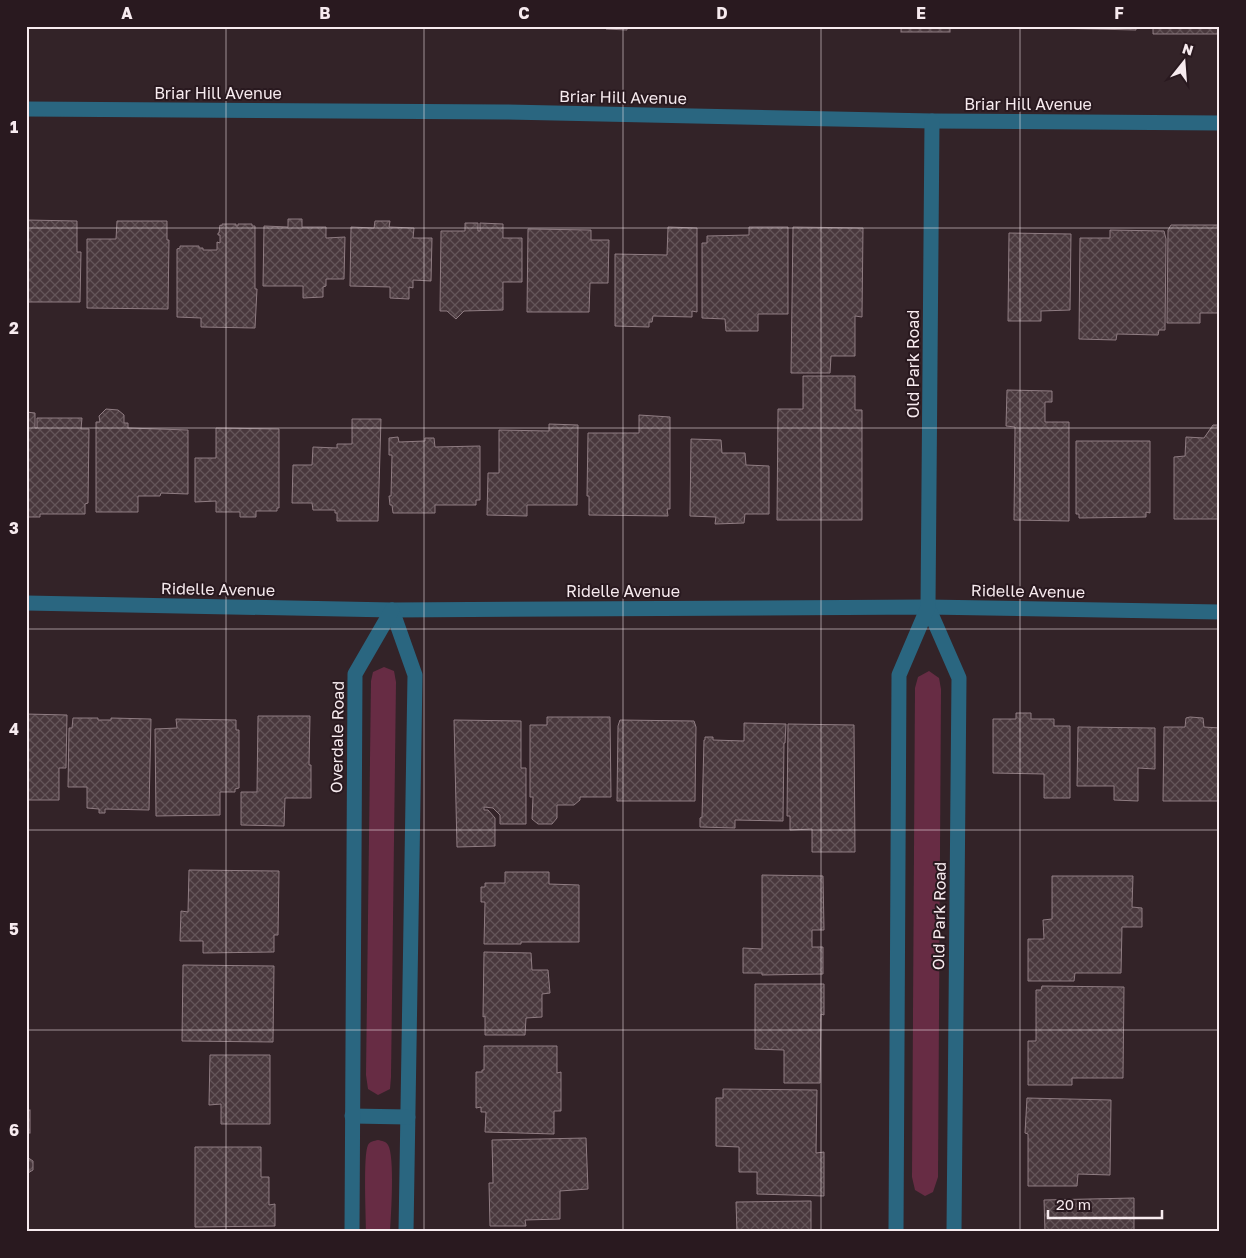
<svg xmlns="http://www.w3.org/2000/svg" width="1246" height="1258" font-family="'Golos Text',sans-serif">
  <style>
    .green { fill: #672c44 }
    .building { fill: url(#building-cross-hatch); stroke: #8f7c82 }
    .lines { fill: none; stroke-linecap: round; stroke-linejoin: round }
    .street { stroke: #2a6680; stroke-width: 15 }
    .grid { fill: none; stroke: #f7ebef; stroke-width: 1; stroke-opacity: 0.55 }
    .labels { text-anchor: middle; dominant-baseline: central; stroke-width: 4; stroke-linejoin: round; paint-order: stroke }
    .street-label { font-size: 16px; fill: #f7ebef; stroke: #29191f }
    .neatline { fill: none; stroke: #f7ebef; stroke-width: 2 }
    .grid-label { font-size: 16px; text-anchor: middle; font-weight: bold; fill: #f7ebef }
  </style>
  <defs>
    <pattern id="building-cross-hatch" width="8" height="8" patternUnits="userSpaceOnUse" patternTransform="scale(1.25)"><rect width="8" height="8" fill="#49383d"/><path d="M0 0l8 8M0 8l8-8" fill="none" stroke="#645559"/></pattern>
  </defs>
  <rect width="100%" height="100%" fill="#332328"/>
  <g class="green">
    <polygon points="384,667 394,671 396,682 391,1077 390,1089 378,1095 368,1089 366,1075 371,681 373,672"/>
    <polygon points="929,671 939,678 941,689 938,1177 933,1192 925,1196 915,1190 912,1177 915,688 918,677"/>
    <path d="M378 1140C382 1141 386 1141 388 1145 395 1156 391 1216 390 1232H366C366 1216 363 1155 368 1145 370 1141 374 1141 378 1140Z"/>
  </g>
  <g class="building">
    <rect x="49" y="26" width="21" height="2"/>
    <polygon points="606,26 627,26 627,30 606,29"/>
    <rect x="901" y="26" width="49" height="6"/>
    <polygon points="1050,26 1136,26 1136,30 1050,28"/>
    <polygon points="1151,26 1220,26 1220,28 1218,28 1218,34 1153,34 1153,28"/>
    <polygon points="288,219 302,219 302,227 326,227 326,238 345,237 344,279 326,279 326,286 323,287 323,297 303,298 303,286 263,286 264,226 288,227"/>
    <polygon points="26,220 77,221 77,252 81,252 80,302 26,302"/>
    <polygon points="117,221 167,221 167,240 169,240 168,309 87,308 87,239 116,239"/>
    <polygon points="375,221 390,221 389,227 414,228 413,238 432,238 431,281 413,280 413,288 409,287 409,299 390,298 390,287 350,286 351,227 374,228"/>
    <polygon points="465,223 478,223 478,231 480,231 480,223 503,224 503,238 522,238 522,282 503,282 503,310 464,311 456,319 447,311 440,311 441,231 465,231"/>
    <polygon points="222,224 236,224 236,226 238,226 238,224 252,224 252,226 255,226 255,289 257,289 255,328 201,327 201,318 177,317 177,249 180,248 180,246 199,246 199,248 203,248 203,250 217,250 217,242 220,243 220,235 218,235 218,233 219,233 220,225 222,226"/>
    <polygon points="1171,225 1220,225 1220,313 1200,313 1200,323 1167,323 1168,230"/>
    <polygon points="668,227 697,228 697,312 692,311 692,317 653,316 652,322 649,322 649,327 615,326 615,254 667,255"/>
    <polygon points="749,227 788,227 788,314 758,314 758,331 726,331 725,319 702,318 702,243 707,243 707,236 749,235"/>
    <polygon points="793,227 863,228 862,317 855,316 855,356 831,356 830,373 791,373"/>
    <polygon points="528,229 591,230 591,240 609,240 608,283 590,283 589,312 527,312"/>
    <polygon points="1110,230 1164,231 1166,239 1165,330 1159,330 1158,335 1117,334 1116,340 1079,339 1080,238 1110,238"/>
    <polygon points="1009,233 1071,234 1070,310 1041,311 1041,321 1008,321"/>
    <polygon points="803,376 855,376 855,410 862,410 862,520 777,520 778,409 803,409"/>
    <polygon points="1007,390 1052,391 1052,402 1045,402 1045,422 1069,422 1069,521 1014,520 1015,427 1006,426"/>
    <polygon points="106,409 118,410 124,415 124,423 128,423 128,428 188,430 188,494 161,493 160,496 138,496 138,512 96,512 96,422 100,422 99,416"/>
    <polygon points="26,412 35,413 35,428 37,428 37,418 82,418 81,429 89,429 88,503 85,504 85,514 40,514 40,517 26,517"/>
    <polygon points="639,415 670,417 670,509 667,509 668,516 589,515 589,496 587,496 588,433 639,433"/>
    <polygon points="352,419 381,419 378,521 337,521 337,513 335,513 335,510 313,510 312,503 292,503 293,465 312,465 313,447 337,448 337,444 352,444"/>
    <polygon points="549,424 578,425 577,505 527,505 527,516 487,515 488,473 499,473 499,430 549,431"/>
    <polygon points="1213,425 1220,425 1220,519 1174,519 1174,457 1185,456 1186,437 1204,438"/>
    <polygon points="216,428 279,429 279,508 277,508 277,511 256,511 256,517 240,517 240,512 216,512 216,501 195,502 195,458 216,458"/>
    <polygon points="398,437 399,442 425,441 425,438 434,438 435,447 480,446 480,500 476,500 476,505 435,505 435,513 393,513 392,505 390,505 389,496 391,496 392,455 389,455 389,438"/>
    <polygon points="691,439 721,440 722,453 745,453 746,465 769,466 769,514 745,514 744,523 715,524 716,517 690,516"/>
    <polygon points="1076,441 1150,441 1150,513 1146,512 1146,517 1079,518 1079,514 1076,514"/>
    <polygon points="1016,713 1031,713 1031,719 1054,719 1054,726 1070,726 1070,798 1044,798 1044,774 993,773 993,719 1016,719"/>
    <polygon points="26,714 67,715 66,768 59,768 59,800 26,800"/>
    <polygon points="258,716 310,716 309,765 311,765 311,798 285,798 284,826 241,825 241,792 257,792"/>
    <polygon points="547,717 610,717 611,797 580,797 580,800 574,805 557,805 557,818 552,824 538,824 532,819 533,797 530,797 530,725 547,725"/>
    <polygon points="1190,717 1203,718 1204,727 1220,728 1220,801 1163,801 1164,727 1185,727 1186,718"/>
    <polygon points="73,718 98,718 98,720 111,720 111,718 151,719 149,810 105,809 105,813 99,813 99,809 87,808 87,787 68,787 69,728 72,728"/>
    <polygon points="176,719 236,720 236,730 239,730 239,788 235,789 235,792 220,792 220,815 156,816 155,729 177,728"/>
    <polygon points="454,720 521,721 521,768 526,768 526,824 500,824 500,815 493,808 484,807 484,810 488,810 495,818 495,846 457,847"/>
    <polygon points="620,720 694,721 696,727 695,801 617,801 618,726"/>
    <polygon points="744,723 786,724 785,743 784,743 783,821 735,820 735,828 700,827 700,818 702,817 704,740 705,740 705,737 713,737 713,740 744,741"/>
    <polygon points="788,724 854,725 855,852 812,852 812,829 790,830 790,816 787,816"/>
    <polygon points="1078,727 1155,728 1155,769 1138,768 1138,801 1114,800 1114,786 1077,786"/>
    <polygon points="189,870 279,871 278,935 274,935 274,952 203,953 203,941 180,941 181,911 188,912"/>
    <polygon points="505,872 549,872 549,884 579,885 579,942 521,942 521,944 484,944 485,902 481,902 481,887 485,887 485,883 505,883"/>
    <polygon points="762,875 823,876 824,930 812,930 812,947 823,947 823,974 762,975 762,973 743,973 743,948 762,949"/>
    <polygon points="1052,876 1133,876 1132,907 1142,908 1142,927 1122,927 1121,973 1075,973 1074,981 1028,981 1028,939 1044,939 1043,920 1052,919"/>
    <polygon points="484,952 531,953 532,970 548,970 550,993 542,994 542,1017 526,1018 525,1035 485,1035 485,1016 483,1017"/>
    <rect x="26" y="963" width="2" height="32"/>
    <polygon points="183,965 274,966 273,1042 182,1041"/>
    <polygon points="755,984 824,984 824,1015 821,1014 820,1083 784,1083 784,1050 755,1049"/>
    <polygon points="1042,986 1124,987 1123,1078 1072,1078 1072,1085 1028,1085 1028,1041 1036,1041 1036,990 1041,990"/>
    <polygon points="484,1046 557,1046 557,1073 561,1072 561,1111 554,1111 554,1134 485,1132 486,1112 481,1112 481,1107 476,1108 476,1072 482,1072 482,1070 484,1070"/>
    <polygon points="210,1055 270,1055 270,1124 221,1124 221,1104 209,1105"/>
    <polygon points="723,1089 817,1090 816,1153 824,1152 824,1196 757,1194 757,1172 739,1172 739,1147 716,1146 716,1098 723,1098"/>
    <polygon points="1027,1098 1111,1100 1110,1175 1078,1174 1077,1186 1028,1186 1028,1134 1025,1133"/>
    <rect x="26" y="1110" width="4" height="23"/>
    <polygon points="586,1138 588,1189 560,1191 560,1219 525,1220 526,1226 490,1226 489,1183 493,1183 492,1140"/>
    <polygon points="195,1147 261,1147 261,1177 269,1177 269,1205 275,1204 275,1226 195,1227"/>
    <polygon points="26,1152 28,1152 27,1157 33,1161 33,1170 28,1173 28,1177 26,1177"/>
    <polygon points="1134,1198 1134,1232 1045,1232 1044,1200"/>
    <polygon points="811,1201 811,1232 737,1232 736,1202"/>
    <polygon points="560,1230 561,1232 494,1232"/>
  </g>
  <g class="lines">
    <g class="street">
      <polyline points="26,109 505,112 932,121 1220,123"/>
      <polyline points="26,603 392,610 928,607 1220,612"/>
      <polyline points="928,607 959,678 954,1232"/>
      <polyline points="392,610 415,675 406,1232"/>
      <polyline points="352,1116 408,1117"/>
      <polyline points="352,1232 355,674 392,610"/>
      <polyline points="896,1232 899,675 928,607 932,121"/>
    </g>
  </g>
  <path class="grid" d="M226 26V1232M424 26V1232M623 26V1232M821 26V1232M1020 26V1232M26 228H1220M26 428H1220M26 629H1220M26 830H1220M26 1030H1220"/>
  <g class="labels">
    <g class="street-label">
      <text x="218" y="93">Briar Hill Avenue</text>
      <text transform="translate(623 97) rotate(1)">Briar Hill Avenue</text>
      <text x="1028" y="104">Briar Hill Avenue</text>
      <text transform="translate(913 364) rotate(-90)">Old Park Road</text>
      <text transform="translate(218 589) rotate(1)">Ridelle Avenue</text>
      <text x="623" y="591">Ridelle Avenue</text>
      <text transform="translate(1028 591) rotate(1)">Ridelle Avenue</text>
      <text transform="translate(337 737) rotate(-89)">Overdale Road</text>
      <text transform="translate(939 916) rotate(-89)">Old Park Road</text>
    </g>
  </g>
  <rect width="1246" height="1258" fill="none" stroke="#29191f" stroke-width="55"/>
  <g transform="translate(1184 62) rotate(17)" stroke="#29191f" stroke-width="4" paint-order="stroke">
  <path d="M0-4L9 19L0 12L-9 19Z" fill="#f7ebef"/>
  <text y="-8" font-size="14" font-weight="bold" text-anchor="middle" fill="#f7ebef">N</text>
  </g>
  <path d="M1048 1210v8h114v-8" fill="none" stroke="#f7ebef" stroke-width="2.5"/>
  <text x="1056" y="1210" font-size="15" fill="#f7ebef" stroke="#29191f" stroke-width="4" paint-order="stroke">20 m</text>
  <rect x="28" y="28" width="1190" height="1202" class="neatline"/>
  <g class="grid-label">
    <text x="127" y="19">A</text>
    <text x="325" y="19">B</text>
    <text x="524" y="19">C</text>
    <text x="722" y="19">D</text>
    <text x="921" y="19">E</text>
    <text x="1119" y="19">F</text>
    <text x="14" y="133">1</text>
    <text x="14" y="334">2</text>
    <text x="14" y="534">3</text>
    <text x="14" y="735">4</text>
    <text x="14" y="935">5</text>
    <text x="14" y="1136">6</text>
  </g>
</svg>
